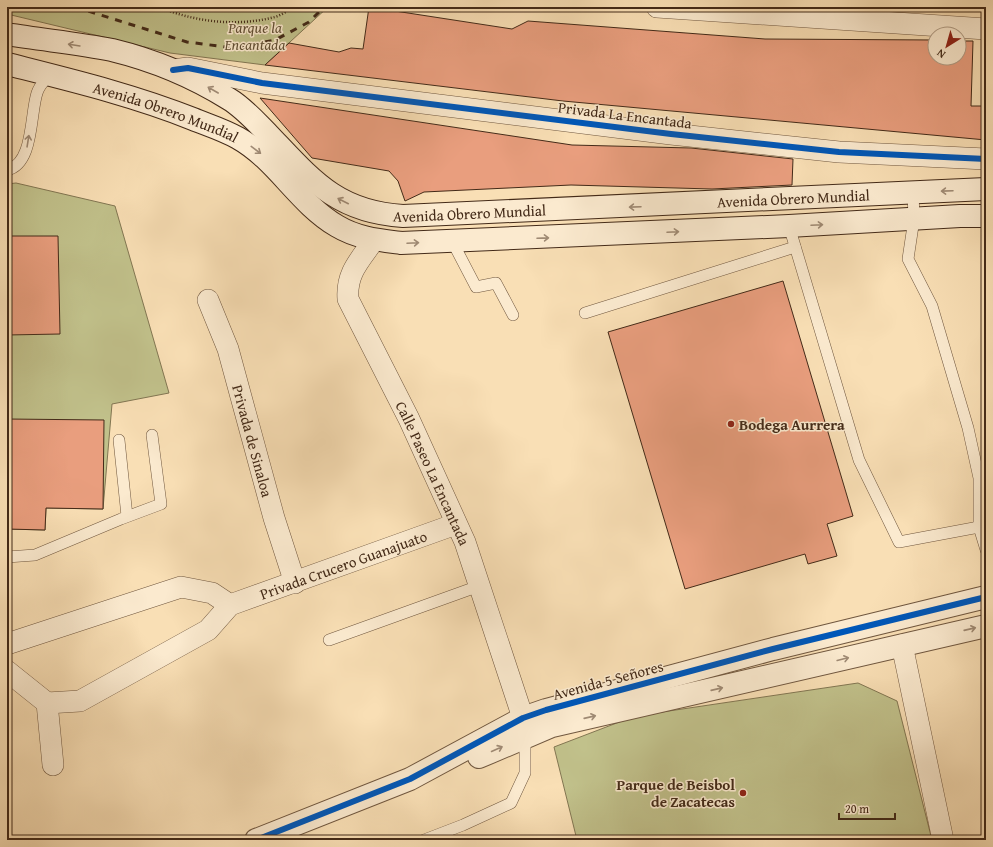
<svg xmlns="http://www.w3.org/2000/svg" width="993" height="847" font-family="'Gentium Book Plus',serif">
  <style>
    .green { fill: #c1c18b; stroke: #827652 }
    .building { fill: #e99e7e; stroke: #432a18 }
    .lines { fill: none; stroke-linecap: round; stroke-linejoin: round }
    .service-casing { stroke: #70573f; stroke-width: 12 }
    .minor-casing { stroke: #70573f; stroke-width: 22 }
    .tertiary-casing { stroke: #70573f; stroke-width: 24 }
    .secondary-casing { stroke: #432a18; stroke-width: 24 }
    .path { stroke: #432a18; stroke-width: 2.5; stroke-dasharray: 1 2; stroke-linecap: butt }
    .service { stroke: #fbeacf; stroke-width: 11 }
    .minor { stroke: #fbeacf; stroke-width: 21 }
    .tertiary { stroke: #fbeacf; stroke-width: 22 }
    .secondary { stroke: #fbeacf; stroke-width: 22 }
    .rail { stroke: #432a18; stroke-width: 3; stroke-dasharray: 7 7; stroke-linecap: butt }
    .cycleway-casing { stroke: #fbeacf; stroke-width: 8 }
    .cycleway { stroke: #0057b8; stroke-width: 6 }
    .oneway { stroke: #9f8a74 }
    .poi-dot { fill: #8f2418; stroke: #fbeacf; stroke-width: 1.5 }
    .labels { text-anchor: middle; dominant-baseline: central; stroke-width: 3; stroke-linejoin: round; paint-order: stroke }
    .park-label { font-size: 15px; font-style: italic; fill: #625035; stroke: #fbeacf }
    .street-label { font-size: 15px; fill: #432a18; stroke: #fbeacf }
    .poi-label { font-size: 15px; font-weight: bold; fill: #432a18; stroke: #fbeacf; text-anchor: start }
  </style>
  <rect width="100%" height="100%" fill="#f9dfb5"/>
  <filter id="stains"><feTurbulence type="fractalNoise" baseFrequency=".005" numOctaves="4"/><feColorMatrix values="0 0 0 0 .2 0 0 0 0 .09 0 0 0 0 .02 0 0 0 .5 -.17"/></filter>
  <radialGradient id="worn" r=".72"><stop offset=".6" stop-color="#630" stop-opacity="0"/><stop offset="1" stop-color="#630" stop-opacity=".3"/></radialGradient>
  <g class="green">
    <polygon points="7,7 328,7 265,65 170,53 7,14"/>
    <polygon points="16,183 115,206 169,393 112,404 103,509 46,508 45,530 7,529 7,184"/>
    <polygon points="858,683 897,701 932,840 577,840 554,747 635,716"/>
  </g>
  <g class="building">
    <polygon points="369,7 512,29 528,21 765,39 935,40 935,58 959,58 959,41 973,41 971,106 986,106 986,140 563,101 265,65 289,43 339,52 351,48 363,49"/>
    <polygon points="260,98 572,145 691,148 793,159 792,185 712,189 571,185 424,192 405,201 398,181 389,171 312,158"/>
    <polygon points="7,236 58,236 60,334 7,335"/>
    <polygon points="783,281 853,516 827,524 837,556 808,564 805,554 685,589 608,332"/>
    <polygon points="7,419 104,420 103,509 46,508 45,530 7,529"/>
  </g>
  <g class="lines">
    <g class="service-casing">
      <g id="service">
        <path d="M7 170C34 164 30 114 37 93 39 86 45 80 49 75"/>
        <polyline points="913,192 914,219 908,259 932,306 968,428 979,478 979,527 986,550"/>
        <polyline points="789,226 859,460 899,542 979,527"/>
        <polyline points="452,241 476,287 496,283 513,315"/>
        <polyline points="585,313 795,247"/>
        <polyline points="119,440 127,516"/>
        <polyline points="7,557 35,555 121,519 161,504 152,435"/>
        <polyline points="329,640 479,586"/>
        <polyline points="424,840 463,825 511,803 525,773 525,737"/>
      </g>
    </g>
    <g class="minor-casing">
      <g id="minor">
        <polyline points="657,7 986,29"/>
        <polyline points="173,70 188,68 262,83 671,134 839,152 986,159"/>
        <path id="s1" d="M374 240C360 260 346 273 348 299L409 419 465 542 523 718 525 736"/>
        <path id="s2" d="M208 300 228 349 274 518 295 583"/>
        <polyline points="7,644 181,587 212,593 230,605"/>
        <polyline points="902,645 943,840"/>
        <polyline points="7,671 47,703 53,765"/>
        <path id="s3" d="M47 703 80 701 208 630 230 605 456 524"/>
      </g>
    </g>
    <g class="tertiary-casing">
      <g id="tertiary">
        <polyline points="479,757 552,726 986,626"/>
        <polyline points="256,840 410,779 523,718 546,710 773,649 986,597"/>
      </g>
    </g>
    <g class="secondary-casing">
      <g id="secondary">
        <path id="s4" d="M7 34C42 40 78 43 112 50 153 60 194 77 229 99 244 108 256 122 268 134 311 179 336 212 403 216L986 189"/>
        <path id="s5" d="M7 64C70 80 133 95 193 119 208 125 224 130 238 138 277 160 298 203 337 226 357 238 378 240 401 243L789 226 960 216H986"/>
      </g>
    </g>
    <path class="path" d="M159 7C195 22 237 27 275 17 282 15 288 10 294 7"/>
    <use href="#service" class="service"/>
    <use href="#minor" class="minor"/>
    <use href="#tertiary" class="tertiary"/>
    <use href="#secondary" class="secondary"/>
    <polyline class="rail" points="75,7 187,42 234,48 275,40 309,22 324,7"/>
    <g class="cycleway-casing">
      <g id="cycleway">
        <polyline points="173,70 188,68 262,83 671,134 839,152 986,159"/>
        <polyline points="256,840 410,779 523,718 546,710 773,649 986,597"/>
      </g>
    </g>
    <use href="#cycleway" class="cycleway"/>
  </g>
  <defs><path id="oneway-shaft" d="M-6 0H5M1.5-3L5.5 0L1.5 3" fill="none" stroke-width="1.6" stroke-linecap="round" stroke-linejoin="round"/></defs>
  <g class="oneway">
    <use href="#oneway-shaft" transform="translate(74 45) rotate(-171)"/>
    <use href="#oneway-shaft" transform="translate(213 90) rotate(-150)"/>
    <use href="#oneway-shaft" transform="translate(28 141) rotate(-81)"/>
    <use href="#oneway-shaft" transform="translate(256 150) rotate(37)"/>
    <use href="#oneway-shaft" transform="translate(947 191) rotate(178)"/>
    <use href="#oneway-shaft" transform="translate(343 201) rotate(-153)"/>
    <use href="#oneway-shaft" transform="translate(635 207) rotate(178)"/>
    <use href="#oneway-shaft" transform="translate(817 225) rotate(-3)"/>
    <use href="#oneway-shaft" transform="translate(673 232) rotate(-3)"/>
    <use href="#oneway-shaft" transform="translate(543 238) rotate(-2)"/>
    <use href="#oneway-shaft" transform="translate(413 243) rotate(-3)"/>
    <use href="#oneway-shaft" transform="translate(970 629) rotate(-13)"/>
    <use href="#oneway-shaft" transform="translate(843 659) rotate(-14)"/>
    <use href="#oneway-shaft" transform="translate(717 689) rotate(-13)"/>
    <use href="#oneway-shaft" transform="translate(590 717) rotate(-13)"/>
    <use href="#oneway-shaft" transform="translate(497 749) rotate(-24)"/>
  </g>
  <g class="poi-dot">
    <circle cx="731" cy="424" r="4"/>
    <circle cx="743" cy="793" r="4"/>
  </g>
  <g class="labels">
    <g class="park-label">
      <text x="255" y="27">Parque la<tspan x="255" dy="17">Encantada</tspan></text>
    </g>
    <g class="street-label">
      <text stroke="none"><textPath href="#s5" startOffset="166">Avenida Obrero Mundial</textPath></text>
      <text transform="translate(625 115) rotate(7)">Privada La Encantada</text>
      <text stroke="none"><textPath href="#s4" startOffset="840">Avenida Obrero Mundial</textPath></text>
      <text stroke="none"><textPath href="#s4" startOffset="516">Avenida Obrero Mundial</textPath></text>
      <text stroke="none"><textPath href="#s2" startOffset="148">Privada de Sinaloa</textPath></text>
      <text stroke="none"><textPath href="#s1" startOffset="260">Calle Paseo La Encantada</textPath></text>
      <text stroke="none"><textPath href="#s3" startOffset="333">Privada Crucero Guanajuato</textPath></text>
      <text transform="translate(608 680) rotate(-15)">Avenida 5 Señores</text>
    </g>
    <g class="poi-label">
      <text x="739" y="424">Bodega Aurrera</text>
      <text x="735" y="784" text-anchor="end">Parque de Beisbol<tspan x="735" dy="17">de Zacatecas</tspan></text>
    </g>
  </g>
  <rect width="993" height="847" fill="none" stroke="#f9dfb5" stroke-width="24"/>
  <rect x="8" y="8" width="977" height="831" fill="none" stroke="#432a18" stroke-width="2"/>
  <rect x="12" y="12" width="969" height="823" fill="none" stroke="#432a18"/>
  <g transform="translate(947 46) rotate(217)"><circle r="19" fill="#fbeacf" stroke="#b19d86"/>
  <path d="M0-3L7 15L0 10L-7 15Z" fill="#8f2418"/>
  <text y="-6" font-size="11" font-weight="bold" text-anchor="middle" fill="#432a18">N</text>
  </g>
  <path d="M839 813v6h56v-6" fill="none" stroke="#432a18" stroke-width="2"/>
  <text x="845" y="813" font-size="12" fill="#432a18" stroke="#fbeacf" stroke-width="3" paint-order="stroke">20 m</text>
  <rect width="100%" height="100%" filter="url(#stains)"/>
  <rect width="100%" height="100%" fill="url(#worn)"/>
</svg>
